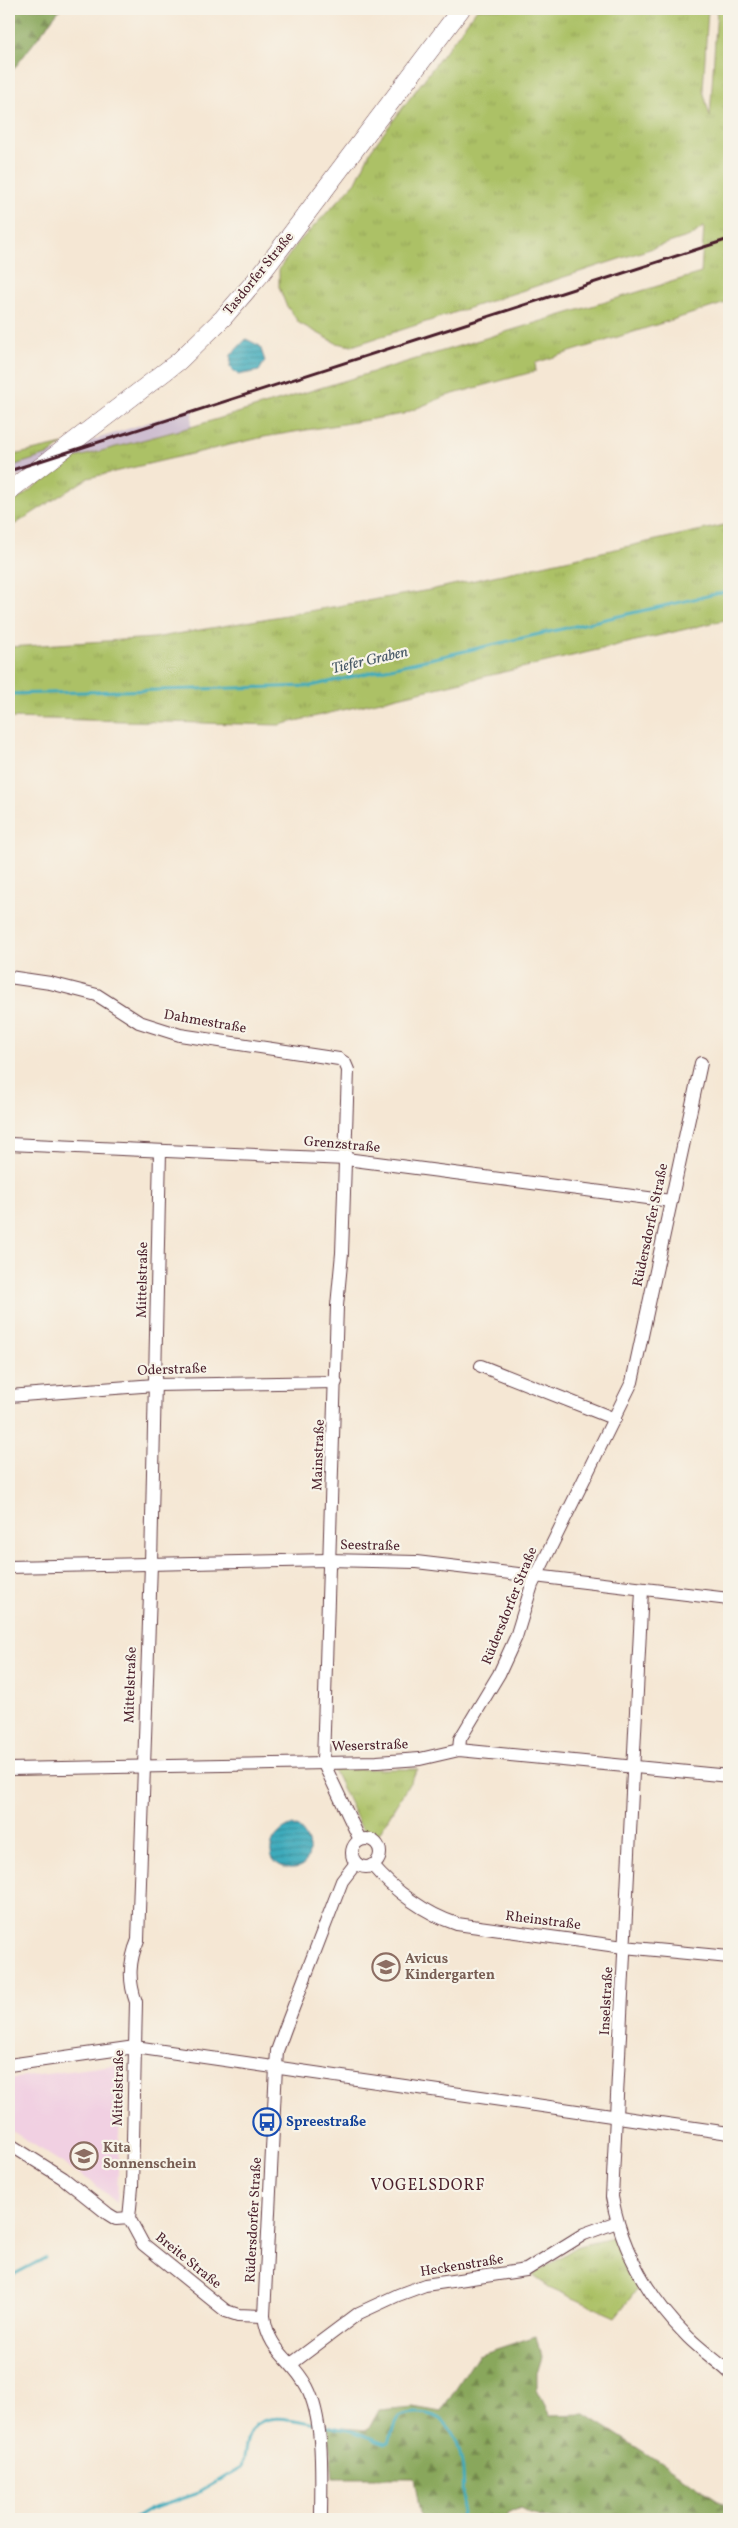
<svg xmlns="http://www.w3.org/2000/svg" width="738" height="2528" font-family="Vollkorn,serif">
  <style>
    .built { fill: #f1d0e2 }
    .railway { fill: #cebed0 }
    .grass { fill: url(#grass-tufts); stroke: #7b7048 }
    .forest { fill: url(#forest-firs); stroke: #6a6343 }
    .water { fill: url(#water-rules); stroke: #446574 }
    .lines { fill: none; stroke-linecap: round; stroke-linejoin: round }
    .stream { stroke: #3dabbc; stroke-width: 3 }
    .street-casing { stroke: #643d44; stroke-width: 14 }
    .secondary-casing { stroke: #643d44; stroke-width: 19 }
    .street { stroke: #fff; stroke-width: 12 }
    .secondary { stroke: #fff; stroke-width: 18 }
    .rail { stroke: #4a1f2b; stroke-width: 3 }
    .labels { text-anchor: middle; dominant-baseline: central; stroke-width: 4.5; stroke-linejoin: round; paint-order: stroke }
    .street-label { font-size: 14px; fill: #4a1f2b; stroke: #f7f3e8 }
    .education-label { font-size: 14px; font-weight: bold; fill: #785e54; stroke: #f7f3e8; text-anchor: start }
    .transit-label { font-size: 14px; font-weight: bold; fill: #164399; stroke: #f7f3e8; text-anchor: start }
    .water-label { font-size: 15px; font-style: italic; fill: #455765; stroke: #f7f3e8 }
    .quarter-label { font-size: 16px; letter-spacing: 1px; fill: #4a1f2b; stroke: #f7f3e8 }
  </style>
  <defs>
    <pattern id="grass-tufts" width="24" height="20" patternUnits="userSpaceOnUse" patternTransform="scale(1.25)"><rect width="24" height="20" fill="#acc166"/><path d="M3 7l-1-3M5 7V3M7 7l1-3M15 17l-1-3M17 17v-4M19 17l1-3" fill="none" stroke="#96a559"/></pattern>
    <pattern id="forest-firs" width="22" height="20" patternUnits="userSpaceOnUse" patternTransform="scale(1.25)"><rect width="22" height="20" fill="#89a75b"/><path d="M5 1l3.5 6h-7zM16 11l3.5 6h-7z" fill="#72874b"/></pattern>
    <pattern id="water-rules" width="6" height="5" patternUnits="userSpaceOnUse" patternTransform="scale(1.25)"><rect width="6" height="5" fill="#3dabbc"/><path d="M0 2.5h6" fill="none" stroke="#358b99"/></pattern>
  </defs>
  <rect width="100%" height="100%" fill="#f7f3e8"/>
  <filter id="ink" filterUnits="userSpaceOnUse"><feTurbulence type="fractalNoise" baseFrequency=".02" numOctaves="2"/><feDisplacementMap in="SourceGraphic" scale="10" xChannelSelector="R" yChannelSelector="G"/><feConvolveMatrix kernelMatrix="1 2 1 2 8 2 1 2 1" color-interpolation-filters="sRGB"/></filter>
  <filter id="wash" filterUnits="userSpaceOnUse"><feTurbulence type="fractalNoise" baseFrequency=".0096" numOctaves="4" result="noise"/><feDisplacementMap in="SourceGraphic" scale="20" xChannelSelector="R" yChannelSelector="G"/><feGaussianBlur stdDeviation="1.12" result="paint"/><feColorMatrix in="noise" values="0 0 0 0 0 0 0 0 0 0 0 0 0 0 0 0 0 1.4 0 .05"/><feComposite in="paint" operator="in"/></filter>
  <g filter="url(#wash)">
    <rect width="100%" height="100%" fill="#f5e7d4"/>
    <polygon class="built" points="121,2064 117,2203 92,2182 9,2129 9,2079"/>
    <polygon class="railway" points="193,408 191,427 71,459 9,479 9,467"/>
    <g class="grass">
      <polygon points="477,9 708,9 703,90 710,117 717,9 729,9 729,302 535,363 536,371 446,396 403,414 264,437 88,478 9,528 9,506 71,459 191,427 701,273 704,226 693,235 352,346 336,343 299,323 286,305 279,287 279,269 297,244 356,182 371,150"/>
      <polygon points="63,444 50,454 9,467 9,456"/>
      <polygon points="729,524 729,619 279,725 9,718 9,647 154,638 430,590"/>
      <polygon points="333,1769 418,1769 378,1835 371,1832 364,1833"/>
      <polygon points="612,2238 637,2290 615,2317 549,2287 532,2275 578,2246"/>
    </g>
    <g class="forest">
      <polygon points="9,9 60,9 9,75"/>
      <polygon points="536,2336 541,2357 537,2370 537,2390 550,2415 585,2414 729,2507 729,2519 632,2519 616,2514 575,2519 542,2519 520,2508 507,2514 506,2519 421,2519 414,2478 333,2478 328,2427 368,2430 379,2410 413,2407 441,2412 478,2355"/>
    </g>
    <g class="water">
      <polygon points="246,339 260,346 265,361 259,371 238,375 230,367 231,355"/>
      <path d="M293 1825C315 1835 315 1870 290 1868 263 1866 265 1834 293 1825Z"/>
    </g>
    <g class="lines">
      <g class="stream">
        <polyline points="9,694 311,686 729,591"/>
        <polyline points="9,2277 45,2258"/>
        <path d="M321 2425 352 2431 386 2443 389 2442C396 2423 391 2414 417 2413 468 2412 466 2484 461 2519"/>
        <path d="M134 2519 149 2510 196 2494 242 2467C245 2456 245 2442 250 2433 261 2409 297 2421 315 2424"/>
      </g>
    </g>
  </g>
  <g filter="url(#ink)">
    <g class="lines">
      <g class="street-casing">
        <g id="street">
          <polyline points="9,977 50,983 97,995 139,1022 180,1035 339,1059 345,1063 348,1070 342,1253 337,1306 323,1762 360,1840"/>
          <polyline points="9,1144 346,1159 671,1201"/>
          <polyline points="481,1366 615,1419"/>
          <polyline points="9,1396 155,1385 336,1382"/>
          <polyline points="9,1567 328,1560 416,1562 729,1599"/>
          <path d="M642 1590 612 2197C622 2252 649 2298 688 2337 701 2350 716 2360 729 2372"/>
          <polyline points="459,1750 460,1739 499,1674 516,1637 532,1585 632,1382 701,1063"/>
          <polyline points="9,1769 377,1762 420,1759 459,1750 729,1776"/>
          <circle cx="366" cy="1853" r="14"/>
          <path d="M372 1865C394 1891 426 1914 457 1924L624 1947 729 1957"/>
          <polyline points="9,2065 135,2047 729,2133"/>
          <polyline points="9,2144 63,2178 108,2214 116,2219 129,2218 143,2244 226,2311 238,2315 264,2316"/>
          <path d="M129 2218 132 2187 136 2002C128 1980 129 1961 138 1940L151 1564 160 1151"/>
          <polyline points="291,2364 359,2313 398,2295 425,2285 526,2270 584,2234 617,2222"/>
          <path d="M321 2519C321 2480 325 2422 307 2387 291 2357 269 2353 264 2316L276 2067 277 2051 285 2029 342 1881 356 1863"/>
        </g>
      </g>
      <g class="secondary-casing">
        <polyline id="secondary" points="9,491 179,361 223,318 261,274 461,9"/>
      </g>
      <use href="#street" class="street"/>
      <use href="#secondary" class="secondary"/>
      <polyline class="rail" points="9,471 729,239"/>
    </g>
  </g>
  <defs>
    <g id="school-ring" transform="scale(1.4375)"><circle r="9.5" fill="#f7f3e8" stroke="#8d6e63" stroke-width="1.5"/><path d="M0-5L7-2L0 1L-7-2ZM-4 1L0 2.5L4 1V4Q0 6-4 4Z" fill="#8d6e63"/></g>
    <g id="bus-ring" transform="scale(1.4375)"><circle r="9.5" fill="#f7f3e8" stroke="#1a4fb4" stroke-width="1.5"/><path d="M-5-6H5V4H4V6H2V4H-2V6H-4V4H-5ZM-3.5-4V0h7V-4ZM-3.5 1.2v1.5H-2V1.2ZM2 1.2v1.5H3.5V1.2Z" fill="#1a4fb4"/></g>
  </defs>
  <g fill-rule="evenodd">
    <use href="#school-ring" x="386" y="1967"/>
    <use href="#bus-ring" x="267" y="2122"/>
    <use href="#school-ring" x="84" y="2156"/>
  </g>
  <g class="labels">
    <g class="street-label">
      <text transform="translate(259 274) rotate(-51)">Tasdorfer Straße</text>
      <text transform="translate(205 1022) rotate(10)">Dahmestraße</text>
      <text transform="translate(342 1145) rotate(5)">Grenzstraße</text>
      <text transform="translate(651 1225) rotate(-78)">Rüdersdorfer Straße</text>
      <text transform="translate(143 1280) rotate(-89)">Mittelstraße</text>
      <text transform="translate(172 1370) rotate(-2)">Oderstraße</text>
      <text transform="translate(319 1455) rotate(-88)">Mainstraße</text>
      <text transform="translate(370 1546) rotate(1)">Seestraße</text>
      <text transform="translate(510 1606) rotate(-68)">Rüdersdorfer Straße</text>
      <text transform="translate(131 1685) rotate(-88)">Mittelstraße</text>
      <text transform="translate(370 1746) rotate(-2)">Weserstraße</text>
      <text transform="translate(543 1921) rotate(7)">Rheinstraße</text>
      <text transform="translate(607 2001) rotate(-87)">Inselstraße</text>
      <text transform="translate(119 2088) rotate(-89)">Mittelstraße</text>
      <text transform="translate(254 2220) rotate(-87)">Rüdersdorfer Straße</text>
      <text transform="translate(188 2261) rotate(39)">Breite Straße</text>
      <text transform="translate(462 2266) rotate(-9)">Heckenstraße</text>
    </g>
    <g class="education-label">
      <text x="405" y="1959">Avicus<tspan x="405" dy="16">Kindergarten</tspan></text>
      <text x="103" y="2148">Kita<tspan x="103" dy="16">Sonnenschein</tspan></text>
    </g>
    <g class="transit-label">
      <text x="286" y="2122">Spreestraße</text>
    </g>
    <g class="water-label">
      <text transform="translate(370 661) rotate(-13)">Tiefer Graben</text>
    </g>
    <g class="quarter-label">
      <text x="428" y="2186">VOGELSDORF</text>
    </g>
  </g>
  <rect width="738" height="2528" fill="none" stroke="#f7f3e8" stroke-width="30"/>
</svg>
